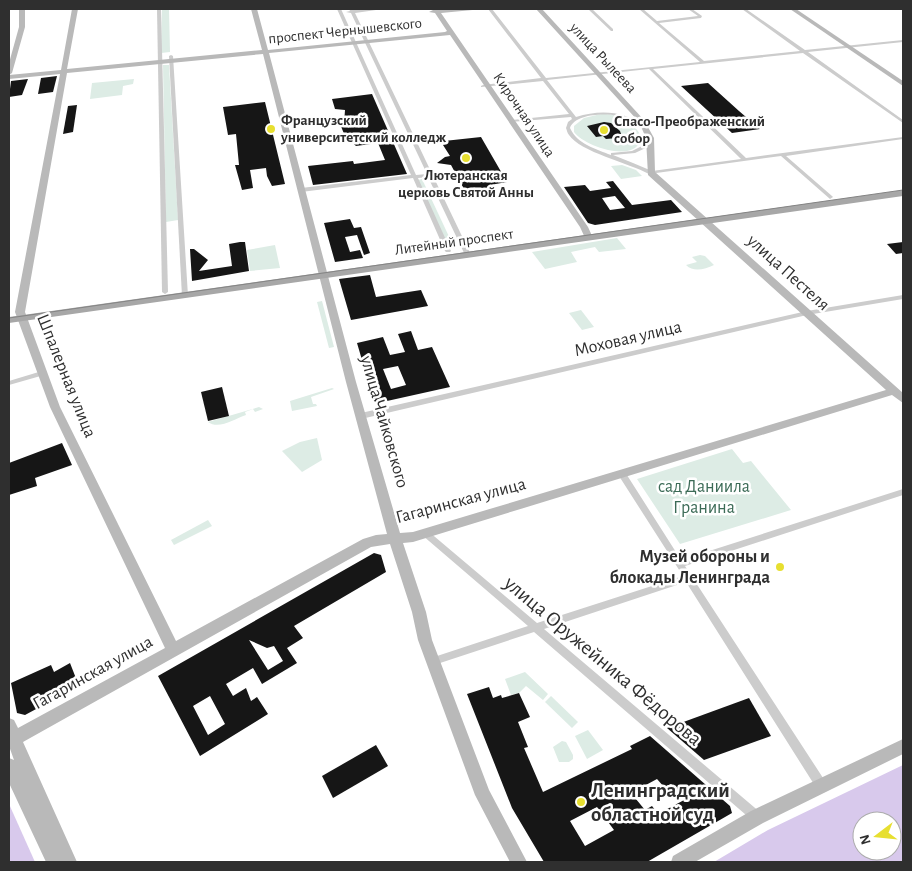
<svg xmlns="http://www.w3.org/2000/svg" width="912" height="871" font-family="'Alegreya Sans',sans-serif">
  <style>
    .green { fill: #ddece5 }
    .water { fill: #d8c9ec; fill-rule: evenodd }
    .building { fill: #161616; fill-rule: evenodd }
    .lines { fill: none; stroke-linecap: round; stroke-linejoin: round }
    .street { fill: #ccc; fill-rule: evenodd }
    .secondary { fill: #b9b9b9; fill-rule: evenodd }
    .primary { fill: #a7a7a7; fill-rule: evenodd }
    .tram { stroke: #848484; stroke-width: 1 }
    .poi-dot { fill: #e7df30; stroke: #fff; stroke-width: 2 }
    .labels { text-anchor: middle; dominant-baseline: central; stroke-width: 5; stroke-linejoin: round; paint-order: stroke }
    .far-street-label { font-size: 15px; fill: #2f2f2f; stroke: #fff }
    .far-poi-label { font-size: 15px; font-weight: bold; fill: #2f2f2f; stroke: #fff; text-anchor: start }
    .street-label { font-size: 18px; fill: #2f2f2f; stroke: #fff }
    .park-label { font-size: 18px; fill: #3c6b57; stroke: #fff }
    .poi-label { font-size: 18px; font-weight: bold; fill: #2f2f2f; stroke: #fff; text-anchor: end }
    .near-street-label { font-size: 21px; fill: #2f2f2f; stroke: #fff }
    .near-poi-label { font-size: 21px; font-weight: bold; fill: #2f2f2f; stroke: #fff; text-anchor: start }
  </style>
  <rect width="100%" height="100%" fill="#fff"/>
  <g class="green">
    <polygon points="162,9 169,9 170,52 161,53"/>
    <polygon points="163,65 169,65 178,220 166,222"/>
    <polygon points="134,79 133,84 123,86 122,95 90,99 92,83"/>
    <path d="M601 114C607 114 614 114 620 117 628 120 644 132 640 142 631 162 584 146 574 132V126L584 118Z"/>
    <polygon points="622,165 636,170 642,176 621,179 611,166"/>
    <polygon points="422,179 452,243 447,244 418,180"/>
    <polygon points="617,238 626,249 599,252 595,247 571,252 577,262 545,269 532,252"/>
    <polygon points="275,245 280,268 250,271 247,250"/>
    <path d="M700 255 705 256 714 265C705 269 694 273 686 265L697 262 692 257Z"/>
    <polygon points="322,301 334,347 329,348 317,302"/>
    <polygon points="581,310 594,327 582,330 569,313"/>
    <polygon points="332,388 334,389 311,397 313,404 316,404 317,406 292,411 290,401"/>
    <path d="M259 407 263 409 255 412 253 409 245 412 246 415C234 419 219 430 208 422Z"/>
    <polygon points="317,438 322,460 302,472 282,451 300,442"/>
    <polygon points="732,449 743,463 751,461 791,510 680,544 637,479"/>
    <polygon points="208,520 212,526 174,545 171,540"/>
    <polygon points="525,672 548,694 543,700 526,686 519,693 511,695 505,679"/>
    <polygon points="551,696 578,722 572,728 545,702"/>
    <polygon points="588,730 603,750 587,759 575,736"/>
    <polygon points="562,741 566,742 573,755 573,759 569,762 559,762 553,747"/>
  </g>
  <g class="water">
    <path d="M903 765V862H714L768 830ZM862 821H892V851H862Z"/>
    <polygon points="9,804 35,862 9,862"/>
  </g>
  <g class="building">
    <polygon points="57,76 53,92 38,94 41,78"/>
    <polygon points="28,79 22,95 9,97 11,81"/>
    <polygon points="708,83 739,111 760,129 732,133 681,86"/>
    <polygon points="372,94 407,174 313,185 308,166 353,161 354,164 385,160 378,143 356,146 351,141 347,141 340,124 344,124 345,110 335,109 332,99"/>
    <polygon points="265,102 285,184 272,186 267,176 266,168 250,170 253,188 242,190 235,165 239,165 236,134 228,135 223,107"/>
    <polygon points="77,105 73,132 63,134 68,106"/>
    <polygon points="604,122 611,123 620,131 621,134 615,135 617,138 606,139 603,136 596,137 587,126"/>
    <polygon points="481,137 507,182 490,185 491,187 465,191 451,165 437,163 445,157 450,156 443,145 446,143 444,141"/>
    <path d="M613 181 632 205 671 200 682 212 595 225 588 223 564 187 585 185 590 191 611 188 606 182ZM615 196 625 208 610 210 602 198Z"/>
    <polygon points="350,219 354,228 361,227 370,253 364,255 357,235 345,237 350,252 360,250 363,258 335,262 324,223"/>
    <polygon points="240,242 245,242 249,271 192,281 190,249 194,249 208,260 199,271 232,266 229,244"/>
    <polygon points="903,242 903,253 896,254 887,244"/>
    <polygon points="370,275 376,297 421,290 428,306 351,320 339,279"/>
    <path d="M411 331 418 350 432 347 450 387 378 403 374 401 357 343 383 337 390 355 405 352 398 334ZM398 366 406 385 391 389 383 369Z"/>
    <polygon points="222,387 229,416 208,421 201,392"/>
    <polygon points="62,443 72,465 35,478 37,486 9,495 9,463"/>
    <path d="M374 553 381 555 386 572 294 626 303 638 287 648 297 663 262 684 253 668 226 684 233 696 246 688 251 701 257 697 268 714 200 756 158 676ZM249 640 267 648 274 646 283 661 268 670ZM210 696 225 724 208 735 193 706Z"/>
    <polygon points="70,663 79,686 25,715 17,713 11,683 51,665 54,672"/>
    <path d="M489 687 493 698 501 695 502 698 519 693 530 717 518 722 528 747 524 748 543 792 632 749 630 746 650 736 730 806 732 813 647 862H544L512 808 467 694ZM657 779 664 787 671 784 686 799 658 814 652 806 645 810 631 793ZM597 807 614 830 585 846 570 821Z"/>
    <polygon points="749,698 771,736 704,760 667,728"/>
    <polygon points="376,745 388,766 333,798 322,776"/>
  </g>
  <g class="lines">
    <g class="street">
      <polygon points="157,9 161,9 168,292 165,294 162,292"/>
      <polygon points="337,9 341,9 416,175 427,174 351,13 346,12 350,11 349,9 353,9 354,10 383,9 355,13 471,255 470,256 466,256 465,255 428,177 418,178 451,251 450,252 446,252 445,251 413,178 301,192 298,190 301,188 411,175"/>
      <path d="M488 9H492L546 78 700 62 639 9H643L657 21 698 16 688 9H692L702 16 701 18 659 23 704 61 800 51 742 9H746L805 50 903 40V42L808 52 903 120V123L803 53 653 69 746 158 903 137V139L786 156 832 196 833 197 830 199 781 156 649 174C629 163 580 152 569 135 567 133 567 130 566 128L568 122 572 119 571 117 510 122V120H512L569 114 543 81 481 87V86L483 85 541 78ZM649 69 741 159 652 171 633 163 613 155 635 153 652 145V143H648L632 151 611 153V155C596 149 577 144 570 128 575 114 605 113 617 116 626 118 634 123 642 128L646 127C625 111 601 109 576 117L547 80Z"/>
      <polygon points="588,9 592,9 613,29 613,31 611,31"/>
      <polygon points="171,55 173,56 188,296 185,298 182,296 169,56"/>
      <polygon points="903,295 903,299 807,315 361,419 357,416 361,413 807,311"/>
      <polygon points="42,371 45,373 44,375 9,385 9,381"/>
      <polygon points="622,471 625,472 681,560 903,489 903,495 685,566 825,781 826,785 825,789 821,790 817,789 686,582 544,629 761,813 762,817 761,821 757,822 753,821 534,632 434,665 431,664 429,661 431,658 528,626 422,535 421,533 422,531 425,530 428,531 537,623 683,576 619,476 618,474 619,472"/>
    </g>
    <g class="secondary">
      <polygon points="19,9 25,9 25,27 12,73 9,75 9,63 19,27"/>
      <path d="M72 9H78L67 69 262 50 251 9H257L268 50 445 32 447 31 435 13 429 12 433 10 432 9H483L441 13 588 227 593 238 592 240H586L580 227 450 35 269 53 356 382 400 533 413 532 886 390 648 175 646 138 639 122 536 9H542L644 120 654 138 655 172 903 393V403L892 395 413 542 403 543 426 612 432 640 489 790 527 862H510L475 795 418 640 412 612 390 544 371 547 23 742 77 862H46L9 783V758L14 760 9 746V718L14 720 18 728 165 648 50 407 15 312 60 74 9 79V75L61 70ZM263 54 346 382 387 534 376 535 363 539 176 641 60 407 25 312 67 73Z"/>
      <polygon points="790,9 796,9 903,81 903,86"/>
      <polygon points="903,739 903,754 763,823 695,862 671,862 673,856 751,811"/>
    </g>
    <polygon class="primary" points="903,190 903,196 9,323 9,317"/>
    <polyline class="tram" points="9,318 903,190"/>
  </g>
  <g class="poi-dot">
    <circle cx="271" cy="129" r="5"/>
    <circle cx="604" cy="130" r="5"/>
    <circle cx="466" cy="158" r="5"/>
    <circle cx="780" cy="567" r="5"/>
    <circle cx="581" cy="802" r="5"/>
  </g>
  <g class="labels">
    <g class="far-street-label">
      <text transform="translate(345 31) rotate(-6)">проспект Чернышевского</text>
      <text transform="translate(603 58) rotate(47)">улица Рылеева</text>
      <text transform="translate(524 115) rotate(56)">Кирочная улица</text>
      <text transform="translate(454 242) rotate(-8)">Литейный проспект</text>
    </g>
    <g class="far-poi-label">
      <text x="281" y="120">Французский<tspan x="281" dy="17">университетский колледж</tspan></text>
      <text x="614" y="121">Спасо-Преображенский<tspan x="614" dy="17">собор</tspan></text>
      <text x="466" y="175" text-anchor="middle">Лютеранская<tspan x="466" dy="17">церковь Святой Анны</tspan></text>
    </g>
    <g class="street-label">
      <text transform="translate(788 273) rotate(42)">улица Пестеля</text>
      <text transform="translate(628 339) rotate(-13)">Моховая улица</text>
      <text transform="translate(66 376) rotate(68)">Шпалерная улица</text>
      <text transform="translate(384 422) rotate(74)">улица Чайковского</text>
      <text transform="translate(461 501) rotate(-15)">Гагаринская улица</text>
      <text transform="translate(93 673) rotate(-29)">Гагаринская улица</text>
    </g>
    <g class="park-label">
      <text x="704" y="487">сад Даниила<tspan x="704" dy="21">Гранина</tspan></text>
    </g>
    <g class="poi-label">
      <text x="770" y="557">Музей обороны и<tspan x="770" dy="21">блокады Ленинграда</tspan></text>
    </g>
    <g class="near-street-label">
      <text transform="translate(603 661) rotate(40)">улица Оружейника Фёдорова</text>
    </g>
    <g class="near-poi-label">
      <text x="591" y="790">Ленинградский<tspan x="591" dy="24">областной суд</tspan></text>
    </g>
  </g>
  <rect width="912" height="871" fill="none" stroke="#2f2f2f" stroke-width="20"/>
  <g transform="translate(877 836) rotate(254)"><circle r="24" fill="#ffffff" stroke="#acacac"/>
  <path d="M0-4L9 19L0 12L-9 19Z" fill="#e7df30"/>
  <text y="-8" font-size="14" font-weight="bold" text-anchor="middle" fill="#2f2f2f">N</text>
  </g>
</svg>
